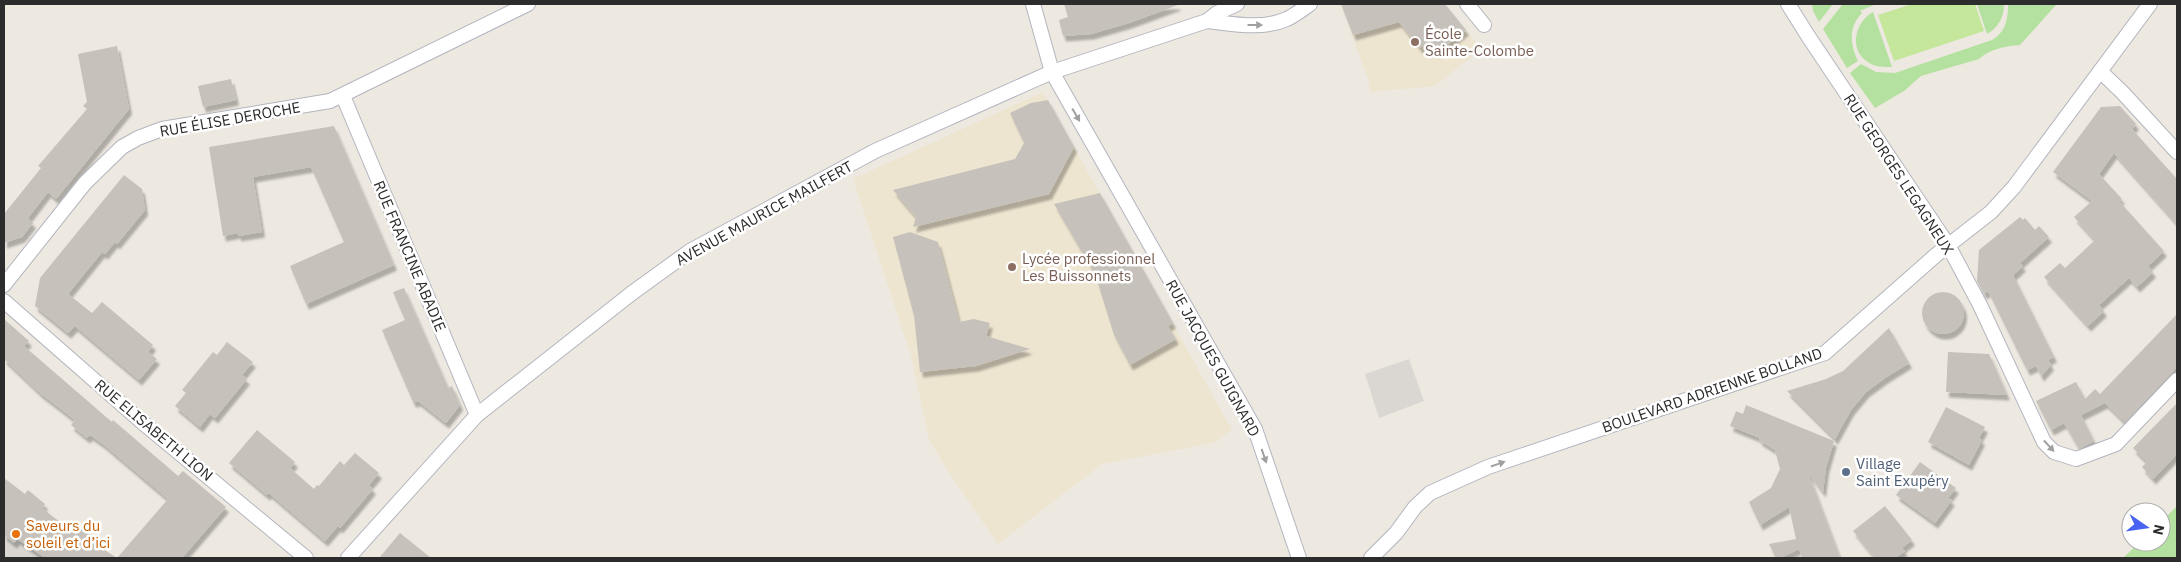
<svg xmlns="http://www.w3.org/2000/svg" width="2181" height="562" font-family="'IBM Plex Sans',sans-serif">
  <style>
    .education { fill: #eee5d0 }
    .green { fill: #b4e19f }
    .pitch { fill: #c5e79c }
    .plaza { fill: #dad7d2 }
    .building { fill: #c6c2bb; filter: url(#shadow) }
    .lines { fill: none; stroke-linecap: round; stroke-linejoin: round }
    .minor-casing { stroke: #b3b5bf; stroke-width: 16 }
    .minor { stroke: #fff; stroke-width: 14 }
    .oneway { fill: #a0a0a0 }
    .education-dot { fill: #8d6e63; stroke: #fff; stroke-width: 2 }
    .service-dot { fill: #5c6f8a; stroke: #fff; stroke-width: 2 }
    .food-dot { fill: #e8710a; stroke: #fff; stroke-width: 2 }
    .labels { text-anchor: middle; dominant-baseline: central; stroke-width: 5; stroke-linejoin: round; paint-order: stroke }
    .education-label { font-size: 15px; fill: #785e54; stroke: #fff; text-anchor: start }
    .street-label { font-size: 15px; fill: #2c2c2c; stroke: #fff }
    .service-label { font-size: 15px; fill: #4e5e75; stroke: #fff; text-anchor: start }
    .food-label { font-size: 15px; fill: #c56008; stroke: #fff; text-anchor: start }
  </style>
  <defs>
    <filter id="shadow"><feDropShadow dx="3" dy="5.5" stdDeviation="1" flood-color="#0004"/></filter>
  </defs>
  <rect width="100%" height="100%" fill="#ede8e0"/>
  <g class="education">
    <polygon points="1341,4 1445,4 1481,49 1435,86 1370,92 1368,79"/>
    <polygon points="1043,92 1232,430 1213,443 1102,464 998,544 946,468 929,439 911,356 853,179"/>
  </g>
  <g class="green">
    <polygon points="1812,4 1833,4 1819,22 1813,11"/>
    <path d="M1843 4H1876L1860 11 1862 13C1848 28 1850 43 1858 61L1847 68 1823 29Z"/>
    <path d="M1977 4H2004C2004 17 1999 27 1987 34Z"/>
    <path d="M2008 4 2056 5 2020 45C2005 46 1990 49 1979 59L1921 76 1904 91 1875 108 1850 73 1861 64 1876 72 1895 73 1992 40C2006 32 2008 19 2008 4Z"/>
    <path d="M1873 12 1892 67C1883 67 1875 67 1868 62 1848 50 1855 22 1873 12Z"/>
    <polygon points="2177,506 2177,558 2123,558 2140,542 2161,542 2161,522"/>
  </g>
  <polygon class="pitch" points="1912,4 1975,4 1984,31 1894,61 1878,15"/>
  <g class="plaza">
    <polygon points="1409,359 1424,401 1379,418 1365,374"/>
    <polygon points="4,535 14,543 17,539 45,558 4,558"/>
  </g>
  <g class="building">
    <polygon points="1064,4 1177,4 1178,5 1129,23 1091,34 1063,36 1059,20 1068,17"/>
    <polygon points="1341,4 1445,4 1466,30 1437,53 1428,42 1420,48 1399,22 1353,35"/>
    <polygon points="117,46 129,109 56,199 48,192 28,218 33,223 22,237 4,243 4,214 41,168 38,166 87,109 83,106 87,102 78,54"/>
    <polygon points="231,79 236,100 203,107 198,86"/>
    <polygon points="1048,100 1074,147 1049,194 913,227 916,217 893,190 1015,159 1024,143 1010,113 1031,103"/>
    <polygon points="2120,106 2136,124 2132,129 2177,179 2177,224 2114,153 2099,174 2122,199 2119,201 2164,251 2148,266 2153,272 2137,287 2129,278 2099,305 2104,311 2088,326 2044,277 2060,263 2065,268 2095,240 2074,217 2092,201 2053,172 2101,107"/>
    <polygon points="334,126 394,265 306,304 290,266 344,242 311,167 253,177 262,232 238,236 238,233 223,236 209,147"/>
    <polygon points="124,175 142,189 145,210 117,244 115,242 105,254 102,252 68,294 92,313 102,302 153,345 148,352 157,359 139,380 75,326 68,333 35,306 40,278"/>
    <polygon points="1100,193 1173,323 1168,326 1176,339 1130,365 1114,335 1095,274 1054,204"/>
    <polygon points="2020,217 2023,220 2025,218 2035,230 2039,226 2049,237 2020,263 2023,266 2013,275 2054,357 2048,360 2051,365 2041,376 2036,366 2027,370 1988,291 1984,294 1977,281 1979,250"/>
    <polygon points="910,232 938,242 959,322 974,319 990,323 986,336 1030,349 976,366 920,372 914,316 893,237"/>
    <polygon points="404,288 448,388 452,386 460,405 446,423 418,401 413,402 382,330 405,320 393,292"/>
    <circle cx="1943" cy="313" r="21"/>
    <polygon points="2177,314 2177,367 2125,422 2105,403 2081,415 2094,441 2079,449 2064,423 2051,430 2036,401 2076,382 2085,399 2095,389 2100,394"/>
    <polygon points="4,319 29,341 24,346 105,416 112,422 113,420 178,476 183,471 226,507 182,558 45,558 17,539 14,543 4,535 4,478 25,494 28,490 45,504 42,508 56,519 76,531 79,527 97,539 94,543 117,558 168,499 103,444 90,435 87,438 71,425 75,420 40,393 4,359"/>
    <polygon points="1889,328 1909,363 1885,378 1866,392 1851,410 1835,439 1787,391 1826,379 1843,371"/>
    <polygon points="227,342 253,362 242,375 247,379 215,418 210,414 200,427 175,406 186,393 182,390 213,352 217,355"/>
    <polygon points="1948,352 1989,354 2007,395 1946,392"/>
    <polygon points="2177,403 2177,454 2153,479 2142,467 2147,462 2133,448"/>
    <polygon points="1746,405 1834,441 1826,468 1823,492 1808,473 1840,558 1802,558 1799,549 1780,558 1776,558 1769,544 1796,539 1789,507 1760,525 1749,502 1771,488 1780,469 1775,450 1759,440 1760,438 1730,426 1736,411 1743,414"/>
    <polygon points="1946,407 1985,427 1979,438 1982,440 1969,465 1928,442"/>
    <polygon points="257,430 295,462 290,468 314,489 317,485 319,486 340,461 344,465 355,453 379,473 369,485 373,489 340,528 338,526 325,541 269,493 267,495 229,463"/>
    <polygon points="1920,462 1956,488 1948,498 1952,500 1935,523 1896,495"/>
    <polygon points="1885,506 1912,540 1902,548 1905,551 1895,558 1875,558 1853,531"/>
    <polygon points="400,533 431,558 379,558"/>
  </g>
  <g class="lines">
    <g class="minor-casing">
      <g id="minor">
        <polyline points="1033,4 1052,72 1255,429 1299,558"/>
        <polyline points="1467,4 1484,25"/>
        <polyline points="1788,4 1808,36 1948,245 1980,305 2044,442 2054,452 2076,459 2116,444 2177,380"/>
        <path d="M1207 21C1234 24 1262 30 1287 19 1295 15 1303 9 1310 4"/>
        <polyline points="2100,71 2123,93 2177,152"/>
        <polyline points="343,96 477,415"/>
        <polyline points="4,285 85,183 122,147 138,138 162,129 330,101 528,4"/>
        <polyline points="4,301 142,422 306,558"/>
        <polyline points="348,558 477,415 632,293 690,251 875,151 1052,72 1207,21 1217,13 1237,4"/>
        <polyline points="1371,558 1396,533 1415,507 1430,493 1488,467 1825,353 1936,255 1991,212 2014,187 2150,4"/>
      </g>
    </g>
    <use href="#minor" class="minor"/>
  </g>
  <defs><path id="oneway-solid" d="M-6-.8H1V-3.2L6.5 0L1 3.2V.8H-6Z" transform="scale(1.25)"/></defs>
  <g class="oneway">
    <use href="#oneway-solid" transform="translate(1255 25)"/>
    <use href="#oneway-solid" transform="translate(1076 115) rotate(60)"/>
    <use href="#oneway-solid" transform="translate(2049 446) rotate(47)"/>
    <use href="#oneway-solid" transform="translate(1264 456) rotate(71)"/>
    <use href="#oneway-solid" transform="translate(1498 464) rotate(-19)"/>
  </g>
  <g class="education-dot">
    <circle cx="1415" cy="42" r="5"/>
    <circle cx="1012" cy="267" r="5"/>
  </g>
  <circle class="service-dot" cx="1846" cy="472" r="5"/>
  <circle class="food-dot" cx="16" cy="534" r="5"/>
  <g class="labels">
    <g class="education-label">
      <text x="1425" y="33">École<tspan x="1425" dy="17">Sainte-Colombe</tspan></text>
      <text x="1022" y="258">Lycée professionnel<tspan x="1022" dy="17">Les Buissonnets</tspan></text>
    </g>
    <g class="street-label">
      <text transform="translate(230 119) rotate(-10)">RUE ÉLISE DEROCHE</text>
      <text transform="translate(1899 174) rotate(57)">RUE GEORGES LEGAGNEUX</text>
      <text transform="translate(764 213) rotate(-29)">AVENUE MAURICE MAILFERT</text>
      <text transform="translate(410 256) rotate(67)">RUE FRANCINE ABADIE</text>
      <text transform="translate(1213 358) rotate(61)">RUE JACQUES GUIGNARD</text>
      <text transform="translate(1712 390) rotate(-19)">BOULEVARD ADRIENNE BOLLAND</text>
      <text transform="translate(154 430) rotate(40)">RUE ELISABETH LION</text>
    </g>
    <g class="service-label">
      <text x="1856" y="463">Village<tspan x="1856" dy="17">Saint Exupéry</tspan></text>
    </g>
    <g class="food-label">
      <text x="26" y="525">Saveurs du<tspan x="26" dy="17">soleil et d’ici</tspan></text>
    </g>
  </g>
  <rect width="2181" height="562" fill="none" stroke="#2c2c2c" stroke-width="10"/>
  <g transform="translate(2146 527) rotate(103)"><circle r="24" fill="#ffffff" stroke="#ababab"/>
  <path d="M0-4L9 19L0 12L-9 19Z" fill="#4863f2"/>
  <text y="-8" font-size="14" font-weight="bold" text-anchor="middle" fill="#2c2c2c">N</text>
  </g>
</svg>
